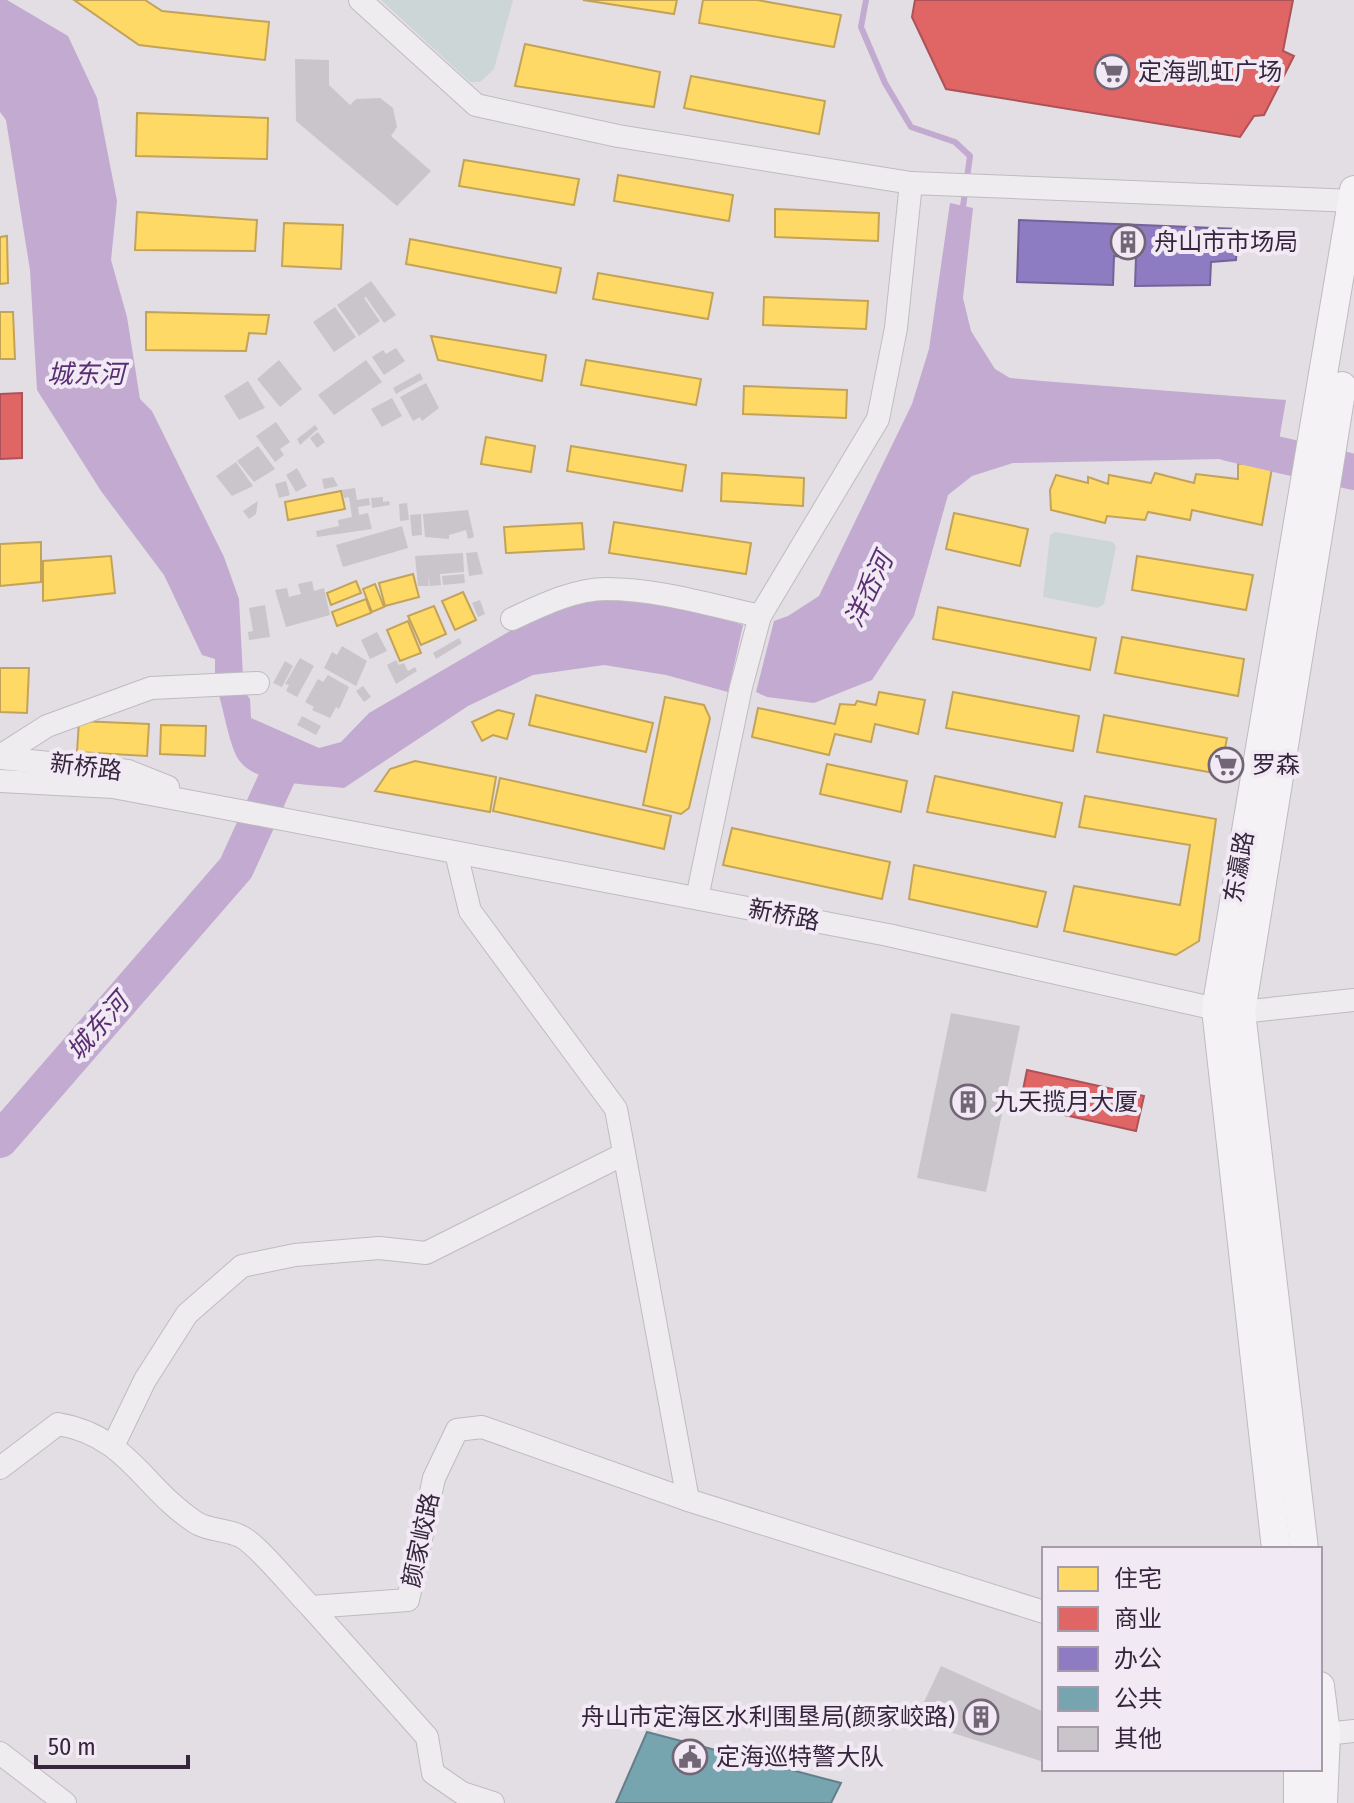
<svg xmlns="http://www.w3.org/2000/svg" width="1354" height="1803" font-family="'Fira Sans Condensed','Noto Sans SC',sans-serif">
  <style>
    .green { fill: #cdd6d7 }
    .water { fill: #c2aad0 }
    .homes { fill: #ffd966; stroke: #c3a359; stroke-width: 2 }
    .shops { fill: #e06666; stroke: #ad5259; stroke-width: 2 }
    .offices { fill: #8e7cc3; stroke: #74629a; stroke-width: 2 }
    .public { fill: #76a5af; stroke: #637f8c; stroke-width: 2 }
    .lines { fill: none; stroke-linecap: round; stroke-linejoin: round }
    .stream { stroke: #c2aad0; stroke-width: 6 }
    .river { stroke: #c2aad0; stroke-width: 36 }
    .building { fill: #cac5cb }
    .minor-casing { stroke: #bfbbc0; stroke-width: 24 }
    .major-casing { stroke: #bfbac1; stroke-width: 30 }
    .minor { stroke: #efecf0; stroke-width: 22 }
    .major { stroke: #f4f2f4; stroke-width: 28 }
    .labels { text-anchor: middle; dominant-baseline: central; stroke-width: 8; stroke-linejoin: round; paint-order: stroke }
    .poi-label { font-size: 24px; fill: #36253c; stroke: #f1eaf4; text-anchor: start }
    .street-label { font-size: 24px; fill: #36253c; stroke: #f1eaf4 }
    .water-label { font-size: 26px; font-style: italic; fill: #5a2e71; stroke: #f1eaf4 }
  </style>
  <rect width="100%" height="100%" fill="#e2dee3"/>
  <g class="green">
    <polygon points="381,0 513,0 494,69 480,82 470,82"/>
    <polygon points="1055,532 1113,542 1116,547 1104,604 1098,608 1043,597 1050,535"/>
  </g>
  <g class="water">
    <polygon points="0,0 7,0 68,36 97,98 117,201 111,260 127,317 140,399 152,411 224,557 239,599 243,677 215,677 215,659 202,655 164,575 101,491 37,390 30,270 6,120 0,112"/>
    <polygon points="950,203 973,208 963,298 971,331 995,369 1010,378 1042,381 1286,400 1276,458 1013,463 972,476 948,495 914,616 872,680 814,703 767,697 756,692 774,621 788,616 819,596 912,404 929,349"/>
    <path d="M622 600 705 612 743 625 728 692 666 675 604 665 533 675 468 706 344 788C312 784 249 787 235 753 227 734 224 711 218 692L244 691 250 699 251 718 319 748 341 742 369 713 536 616 576 601Z"/>
  </g>
  <g class="homes">
    <polygon points="74,0 145,0 162,11 269,22 265,60 139,45"/>
    <polygon points="583,0 677,0 674,14"/>
    <polygon points="703,0 757,0 841,15 834,47 699,23"/>
    <polygon points="525,44 660,72 654,107 515,86"/>
    <polygon points="691,76 825,101 819,134 684,108"/>
    <polygon points="137,113 268,118 267,159 136,156"/>
    <polygon points="464,160 579,179 574,205 459,186"/>
    <polygon points="618,175 733,195 729,221 614,201"/>
    <polygon points="775,209 879,213 878,241 775,237"/>
    <polygon points="137,212 257,220 255,251 135,250"/>
    <polygon points="284,223 343,225 341,269 282,266"/>
    <polygon points="7,236 8,283 0,284 0,237"/>
    <polygon points="410,239 561,268 556,293 406,264"/>
    <polygon points="598,273 713,293 708,319 593,299"/>
    <polygon points="764,297 868,301 866,329 763,325"/>
    <polygon points="0,312 13,312 15,359 0,359"/>
    <polygon points="146,312 269,315 266,334 249,333 246,351 146,350"/>
    <polygon points="431,336 546,355 542,381 438,360"/>
    <polygon points="586,360 701,379 696,405 581,385"/>
    <polygon points="744,386 847,390 846,418 743,414"/>
    <polygon points="486,437 535,446 531,472 481,464"/>
    <polygon points="571,446 686,465 682,491 567,471"/>
    <polygon points="1273,462 1262,525 1192,510 1190,520 1148,512 1145,520 1107,516 1105,523 1051,510 1050,490 1056,475 1088,483 1088,477 1108,484 1109,475 1151,483 1155,473 1194,483 1196,474 1238,479 1238,464"/>
    <polygon points="722,473 804,478 803,506 721,501"/>
    <polygon points="341,491 345,509 288,520 285,502"/>
    <polygon points="954,513 1028,529 1020,566 946,549"/>
    <polygon points="614,522 751,543 746,574 609,553"/>
    <polygon points="582,523 584,549 506,553 504,527"/>
    <polygon points="41,542 41,582 0,586 0,544"/>
    <polygon points="111,556 115,593 43,601 43,561"/>
    <polygon points="1137,556 1253,575 1246,610 1132,590"/>
    <polygon points="413,574 419,597 385,606 379,583"/>
    <polygon points="356,581 361,593 331,605 327,593"/>
    <polygon points="375,584 384,607 372,612 363,589"/>
    <polygon points="463,592 476,620 455,630 442,601"/>
    <polygon points="366,599 371,613 337,626 332,612"/>
    <polygon points="434,606 446,634 421,645 408,616"/>
    <polygon points="938,607 1096,638 1090,670 933,639"/>
    <polygon points="408,621 421,653 400,661 387,630"/>
    <polygon points="1122,637 1244,659 1238,696 1115,673"/>
    <polygon points="0,668 29,668 27,713 0,712"/>
    <polygon points="879,692 925,700 918,734 875,724 871,742 835,734 829,755 752,737 758,708 835,724 840,704 855,705 857,701 876,705"/>
    <polygon points="953,692 1079,716 1073,751 946,728"/>
    <polygon points="536,695 653,723 646,752 529,725"/>
    <polygon points="665,697 704,705 710,718 689,808 681,814 643,805"/>
    <polygon points="498,710 514,714 507,739 493,735 482,741 472,722"/>
    <polygon points="1104,715 1227,738 1220,774 1097,752"/>
    <polygon points="79,721 149,724 147,756 77,752"/>
    <polygon points="161,725 206,726 205,756 160,754"/>
    <polygon points="415,761 496,777 490,812 375,791 390,769"/>
    <polygon points="827,764 907,781 901,812 820,794"/>
    <polygon points="935,776 1062,803 1055,837 927,812"/>
    <polygon points="500,778 671,816 664,849 493,811"/>
    <polygon points="1085,796 1216,819 1199,941 1176,955 1064,931 1074,886 1180,905 1190,845 1079,827"/>
    <polygon points="732,828 890,862 882,899 723,865"/>
    <polygon points="914,865 1046,892 1037,927 909,899"/>
  </g>
  <g class="shops">
    <polygon points="915,0 1293,0 1283,51 1294,56 1264,115 1254,116 1240,137 946,89 912,17"/>
    <polygon points="22,393 22,458 0,459 0,394"/>
    <polygon points="1027,1070 1144,1096 1136,1131 1020,1105"/>
  </g>
  <polygon class="offices" points="1019,220 1238,229 1236,260 1211,262 1210,285 1135,286 1136,257 1114,256 1113,285 1017,282"/>
  <polygon class="public" points="647,1732 841,1783 831,1803 616,1803"/>
  <g class="lines">
    <polyline class="stream" points="866,0 861,27 885,83 911,127 955,142 970,156 962,214"/>
    <g class="river">
      <polyline points="1228,443 1354,472"/>
      <polyline points="0,1140 236,868 285,760 258,752"/>
    </g>
  </g>
  <g class="building">
    <polygon points="295,59 329,60 329,85 350,105 356,99 380,98 393,108 397,127 391,136 431,171 397,206 296,121"/>
    <polygon points="371,281 396,315 384,323 366,297 364,298 380,321 359,336 337,305"/>
    <polygon points="335,307 356,337 334,352 313,322"/>
    <polygon points="396,348 405,361 384,375 372,357 383,350 386,354"/>
    <polygon points="279,360 302,389 280,407 257,379"/>
    <polygon points="366,360 382,382 334,415 318,395"/>
    <polygon points="420,373 423,379 396,394 393,388"/>
    <polygon points="248,381 265,408 239,420 224,396"/>
    <polygon points="426,383 439,408 422,421 420,417 413,421 400,397"/>
    <polygon points="392,398 402,416 382,427 371,409"/>
    <polygon points="276,422 290,442 280,449 284,455 275,462 256,436"/>
    <polygon points="315,425 318,429 300,445 297,439"/>
    <polygon points="318,432 325,442 317,448 310,438"/>
    <polygon points="258,446 275,469 254,482 237,461"/>
    <polygon points="236,462 253,486 232,496 216,476"/>
    <polygon points="297,468 307,486 296,492 286,475"/>
    <polygon points="333,477 338,486 324,489 322,479"/>
    <polygon points="286,481 290,495 279,498 275,484"/>
    <polygon points="355,488 357,500 369,498 370,505 358,507 359,515 368,513 372,529 317,537 316,531 339,526 338,520 352,517 349,497 344,498 342,490"/>
    <polygon points="383,497 383,502 389,501 390,505 372,508 371,498"/>
    <polygon points="258,501 256,514 249,519 243,511"/>
    <polygon points="407,503 409,520 400,521 399,504"/>
    <polygon points="468,510 474,537 468,539 466,530 449,535 449,539 425,537 423,514"/>
    <polygon points="421,514 422,535 412,536 410,515"/>
    <polygon points="402,526 408,548 343,567 336,545"/>
    <polygon points="477,552 483,574 469,576 466,553"/>
    <polygon points="463,553 464,572 440,574 441,585 430,586 428,575 429,586 418,586 415,556"/>
    <polygon points="464,574 465,583 443,585 442,576"/>
    <polygon points="312,581 314,591 324,588 330,615 286,627 275,590 287,588 289,597 301,594 298,584"/>
    <polygon points="480,600 485,614 478,617 472,603"/>
    <polygon points="265,605 270,637 249,640 248,632 253,631 249,608"/>
    <polygon points="377,632 387,651 370,659 361,640"/>
    <polygon points="459,638 462,643 436,659 433,653"/>
    <polygon points="342,646 367,661 356,686 324,668 332,652 337,655"/>
    <polygon points="300,658 314,666 297,697 286,691 289,685 285,684"/>
    <polygon points="396,660 399,665 404,663 408,671 415,667 417,671 396,684 387,665"/>
    <polygon points="285,661 293,666 282,687 273,683"/>
    <polygon points="328,675 349,687 339,709 336,707 330,718 312,710 314,707 305,702 318,679 323,682"/>
    <polygon points="363,686 371,697 364,702 356,691"/>
    <polygon points="302,716 321,726 316,735 297,725"/>
    <polygon points="951,1013 1020,1026 986,1192 917,1178"/>
    <polygon points="941,1666 1044,1712 1044,1762 915,1721"/>
  </g>
  <g class="lines">
    <g class="minor-casing">
      <g id="minor">
        <polyline points="360,0 476,105 618,136 911,183 1354,201"/>
        <path d="M512 619C540 606 574 589 606 589 658 589 710 605 760 616"/>
        <polyline points="0,756 47,726 151,688 258,683"/>
        <polyline points="0,758 128,771 168,787"/>
        <polyline points="0,781 113,787 214,806 888,935 1216,1009 1241,1012 1354,1000"/>
        <polyline points="456,853 470,911 616,1109 688,1500"/>
        <polyline points="697,898 741,687 760,616 878,419 896,328 911,183"/>
        <polyline points="113,1446 145,1380 187,1314 242,1266 295,1255 379,1248 426,1253 624,1154"/>
        <path d="M0 1468 58 1424C128 1436 142 1487 195 1522 208 1531 228 1529 242 1537 259 1546 295 1591 311 1607L408 1600 434 1478 457 1430 482 1427 688 1500 1044 1612"/>
        <polyline points="311,1607 427,1737 433,1773 462,1793 493,1803"/>
        <polyline points="1326,1734 1354,1731"/>
        <polyline points="0,1753 65,1803"/>
      </g>
    </g>
    <g class="major-casing">
      <g id="major">
        <polyline points="1276,1549 1216,1009 1354,190"/>
        <polyline points="1304,1549 1241,1012 1342,386"/>
        <polyline points="1320,1686 1326,1734 1323,1803"/>
        <polyline points="1298,1769 1298,1803"/>
      </g>
    </g>
    <use href="#minor" class="minor"/>
    <use href="#major" class="major"/>
  </g>
  <defs>
    <g id="supermarket-ring" transform="scale(1.8)"><circle r="9.5" fill="#f1eaf4" stroke="#726676" stroke-width="1.5"/><path d="M-6-5.5h2.5l.6 2H6L4.5 2H-2.5L-4.4-4H-6ZM-1.5 3.2a1.3 1.3 0 1 0 .1 0ZM3 3.2a1.3 1.3 0 1 0 .1 0Z" fill="#726676"/></g>
    <g id="building-ring" transform="scale(1.8)"><circle r="9.5" fill="#f1eaf4" stroke="#726676" stroke-width="1.5"/><path d="M-4-6H4V6H1V3H-1V6H-4ZM-2.5-4.3h1.7v1.8h-1.7ZM.8-4.3h1.7v1.8H.8ZM-2.5-1h1.7V.8h-1.7ZM.8-1h1.7V.8H.8Z" fill="#726676"/></g>
    <g id="civic-ring" transform="scale(1.8)"><circle r="9.5" fill="#f1eaf4" stroke="#726676" stroke-width="1.5"/><path d="M-.6-6.5H3V-4.5H.6V-3L4-1V1h2V6H-6V1h2V-1L-.6-3ZM-1.2 2.5V6h2.4V2.5Z" fill="#726676"/></g>
  </defs>
  <g fill-rule="evenodd">
    <use href="#supermarket-ring" x="1112" y="72"/>
    <use href="#building-ring" x="1128" y="242"/>
    <use href="#supermarket-ring" x="1226" y="765"/>
    <use href="#building-ring" x="968" y="1102"/>
    <use href="#building-ring" x="981" y="1717"/>
    <use href="#civic-ring" x="690" y="1757"/>
  </g>
  <g class="labels">
    <g class="poi-label">
      <text x="1138" y="72">定海凯虹广场</text>
      <text x="1154" y="242">舟山市市场局</text>
      <text x="1252" y="765">罗森</text>
      <text x="994" y="1102">九天揽月大厦</text>
      <text x="955" y="1717" text-anchor="end">舟山市定海区水利围垦局(颜家峧路)</text>
      <text x="716" y="1757">定海巡特警大队</text>
    </g>
    <g class="street-label">
      <text transform="translate(86 767) rotate(7)">新桥路</text>
      <text transform="translate(1239 867) rotate(-80)">东瀛路</text>
      <text transform="translate(784 915) rotate(11)">新桥路</text>
      <text transform="translate(421 1540) rotate(-78)">颜家峧路</text>
    </g>
    <g class="water-label">
      <text x="86" y="374">城东河</text>
      <text transform="translate(869 590) rotate(-65)">洋岙河</text>
      <text transform="translate(98 1027) rotate(-49)">城东河</text>
    </g>
  </g>
  <rect x="1042" y="1547" width="280" height="224" fill="#f1eaf4" stroke="#a69baa" stroke-width="2"/>
  <rect x="1058" y="1567" width="40" height="24" fill="#ffd966" stroke="#a69baa" stroke-width="2"/>
  <text x="1114" y="1587" font-size="24" fill="#36253c">住宅</text>
  <rect x="1058" y="1607" width="40" height="24" fill="#e06666" stroke="#a69baa" stroke-width="2"/>
  <text x="1114" y="1627" font-size="24" fill="#36253c">商业</text>
  <rect x="1058" y="1647" width="40" height="24" fill="#8e7cc3" stroke="#a69baa" stroke-width="2"/>
  <text x="1114" y="1667" font-size="24" fill="#36253c">办公</text>
  <rect x="1058" y="1687" width="40" height="24" fill="#76a5af" stroke="#a69baa" stroke-width="2"/>
  <text x="1114" y="1707" font-size="24" fill="#36253c">公共</text>
  <rect x="1058" y="1727" width="40" height="24" fill="#cac5cb" stroke="#a69baa" stroke-width="2"/>
  <text x="1114" y="1747" font-size="24" fill="#36253c">其他</text>
  <path d="M36 1755v12h152v-12" fill="none" stroke="#36253c" stroke-width="4"/>
  <text x="48" y="1755" font-size="24" fill="#36253c" stroke="#f1eaf4" stroke-width="6" paint-order="stroke">50 m</text>
</svg>
